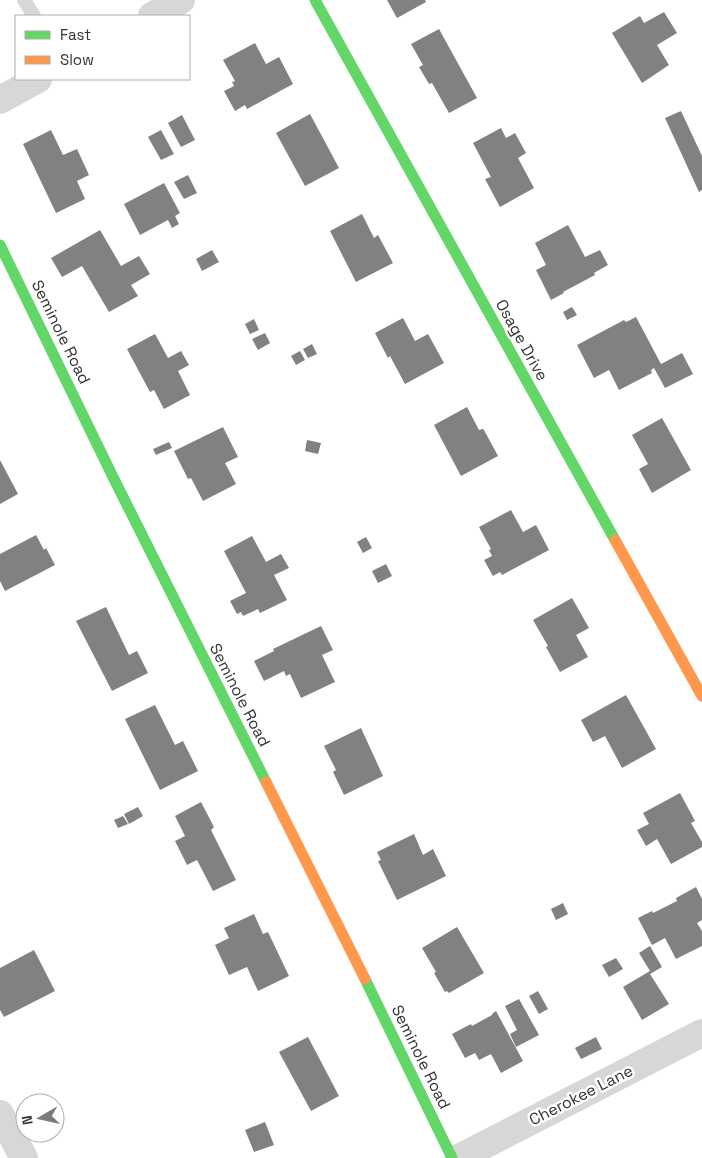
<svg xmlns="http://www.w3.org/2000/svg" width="702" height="1158" font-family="'Space Grotesk',sans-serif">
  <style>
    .building { fill: #818181 }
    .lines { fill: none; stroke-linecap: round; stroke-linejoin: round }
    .lane { stroke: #d7d7d7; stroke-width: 14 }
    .street { stroke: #d7d7d7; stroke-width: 28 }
    .fast { stroke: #63d668; stroke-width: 11 }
    .slow { stroke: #ff974d; stroke-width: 11 }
    .labels { text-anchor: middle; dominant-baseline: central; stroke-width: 5; stroke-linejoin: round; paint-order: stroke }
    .street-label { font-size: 16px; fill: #333; stroke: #fff }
  </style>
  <rect width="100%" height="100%" fill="#fff"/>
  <g class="building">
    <polygon points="387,0 425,0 426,2 397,18"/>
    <polygon points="664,12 677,33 657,45 669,65 642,83 612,33 640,16 644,23"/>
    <polygon points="439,29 477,98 449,113 432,83 429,84 419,67 423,65 411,44"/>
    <polygon points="255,43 266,64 279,57 293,84 247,109 245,105 235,111 224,91 234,86 232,82 235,81 223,60"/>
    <polygon points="681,111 702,156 702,190 699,192 665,118"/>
    <polygon points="310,114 339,168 305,186 276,133"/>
    <polygon points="182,115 195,140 181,147 168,123"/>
    <polygon points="501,128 506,138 515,133 526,153 518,158 534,188 500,207 485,179 491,177 473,143"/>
    <polygon points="51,130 63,155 77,149 89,175 77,181 85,199 56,213 23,144"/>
    <polygon points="161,130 174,154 161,160 148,137"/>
    <polygon points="188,175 197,193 184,199 174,182"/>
    <polygon points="164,183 180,213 175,216 179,224 172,228 168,220 140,235 124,204"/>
    <polygon points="362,214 374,238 378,235 393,263 356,282 330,231"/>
    <polygon points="568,225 585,257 600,250 608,265 594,273 595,275 563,292 564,293 551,300 536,270 546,265 535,243"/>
    <polygon points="100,230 121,266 139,256 150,274 131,285 138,296 109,312 82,266 62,277 51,258"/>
    <polygon points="212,250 219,262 202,271 196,259"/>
    <polygon points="572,307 577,315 567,320 563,312"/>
    <polygon points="636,317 661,364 682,353 693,374 665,388 654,368 651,370 652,373 619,390 609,370 594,378 577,345 624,320 626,322"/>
    <polygon points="403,318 415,341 428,334 444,363 405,384 390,356 388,358 375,333"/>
    <polygon points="254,319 259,330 250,334 245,324"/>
    <polygon points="265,333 270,343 258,350 252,339"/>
    <polygon points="155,334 168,358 181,351 189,365 178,371 190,395 164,409 154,390 150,392 127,349"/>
    <polygon points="312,344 317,354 308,358 303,349"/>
    <polygon points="300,351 305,360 296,365 291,356"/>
    <polygon points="467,407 479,430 483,429 484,430 498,456 461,476 434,425"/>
    <polygon points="662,418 691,470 652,493 639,469 648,464 632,435"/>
    <polygon points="223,427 238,457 225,463 236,484 203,501 191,478 188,479 174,451"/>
    <polygon points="307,440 321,443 318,454 305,451"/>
    <polygon points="169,442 172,448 156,455 153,449"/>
    <polygon points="0,460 18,494 0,504"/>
    <polygon points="511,510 523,532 536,525 549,550 502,575 500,572 493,576 484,560 492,556 489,550 491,549 479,527"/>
    <polygon points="36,535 44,550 46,548 55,565 5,591 0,581 0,554"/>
    <polygon points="252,536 266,562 281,554 289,568 274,575 287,600 260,613 258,609 243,616 241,612 237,614 230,601 246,593 224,551"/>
    <polygon points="366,537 372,548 363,553 357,542"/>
    <polygon points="386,564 392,576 378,583 372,571"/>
    <polygon points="572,598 589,628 576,635 588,657 560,672 546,647 548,646 533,620"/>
    <polygon points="106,607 129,655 137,651 148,673 112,691 76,621"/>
    <polygon points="321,626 333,650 322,655 335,682 301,698 290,674 286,676 284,671 264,681 254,661 274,651 273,649"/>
    <polygon points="626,695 656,749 622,768 605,736 593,742 581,720"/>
    <polygon points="155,705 175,745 183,741 198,771 160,790 125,719"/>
    <polygon points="361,728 383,776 344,795 333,772 336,770 324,746"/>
    <polygon points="680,793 695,821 691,823 702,842 702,847 671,864 657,839 646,846 637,830 649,824 643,813"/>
    <polygon points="201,802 214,827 211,830 236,880 213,891 197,860 187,865 175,841 185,836 175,816"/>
    <polygon points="138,807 143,816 129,824 124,814"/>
    <polygon points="123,816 128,824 118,828 114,820"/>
    <polygon points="414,834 423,855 433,849 446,876 397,900 378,861 381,860 377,852"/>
    <polygon points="696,887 702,899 702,920 697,923 702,931 702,946 676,959 665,938 652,945 638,918 652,911 653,913 677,901 676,898"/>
    <polygon points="563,903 568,914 556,920 551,909"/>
    <polygon points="254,914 263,934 268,932 289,976 258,991 247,967 229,975 215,945 229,938 224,928"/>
    <polygon points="457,927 484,973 449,993 447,991 445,992 434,973 436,972 422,948"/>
    <polygon points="650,946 662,967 650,974 669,1004 642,1020 623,987 650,971 639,953"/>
    <polygon points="34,950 55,991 4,1017 0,1010 0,968"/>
    <polygon points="616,958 623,969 609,977 602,965"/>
    <polygon points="538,991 548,1009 539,1014 529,996"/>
    <polygon points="519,999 539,1035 516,1047 510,1034 517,1030 505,1006"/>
    <polygon points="496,1011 523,1061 501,1073 491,1054 479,1060 475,1053 465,1058 452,1034 471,1024 472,1026 492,1015 492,1014"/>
    <polygon points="308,1037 339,1096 311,1111 279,1052"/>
    <polygon points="596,1037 602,1049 581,1059 575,1048"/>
    <polygon points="265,1122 274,1145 254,1152 245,1130"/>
  </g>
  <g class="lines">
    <polyline class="lane" points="24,0 34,16"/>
    <g class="street">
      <polyline points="152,16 181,0"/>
      <polyline points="0,100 38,79"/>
      <polyline points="0,1114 24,1158"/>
      <polyline points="459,1158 702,1033"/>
    </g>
    <g class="fast">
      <polyline points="315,0 615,540"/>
      <polyline points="0,245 114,479 266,782"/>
      <polyline points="365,979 452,1158"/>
    </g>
    <g class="slow">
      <polyline points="615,540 702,696"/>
      <polyline points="266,782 365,979"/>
    </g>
  </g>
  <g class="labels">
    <g class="street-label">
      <text transform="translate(61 332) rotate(64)">Seminole Road</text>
      <text transform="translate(522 340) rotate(61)">Osage Drive</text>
      <text transform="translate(240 695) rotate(63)">Seminole Road</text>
      <text transform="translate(421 1057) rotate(64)">Seminole Road</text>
      <text transform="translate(581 1095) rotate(-27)">Cherokee Lane</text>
    </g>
  </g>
  <rect x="15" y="15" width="175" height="65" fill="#ffffff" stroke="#adadad"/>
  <rect x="25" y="31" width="25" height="8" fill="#63d668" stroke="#adadad"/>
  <text x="60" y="40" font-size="15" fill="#333333">Fast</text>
  <rect x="25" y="56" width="25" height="8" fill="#ff974d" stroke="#adadad"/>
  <text x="60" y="65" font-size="15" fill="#333333">Slow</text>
  <g transform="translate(40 1118) rotate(261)"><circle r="24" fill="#ffffff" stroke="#adadad"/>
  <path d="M0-4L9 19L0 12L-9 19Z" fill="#7a7a7a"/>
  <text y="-8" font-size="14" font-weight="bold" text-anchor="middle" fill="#333333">N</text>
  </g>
</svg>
